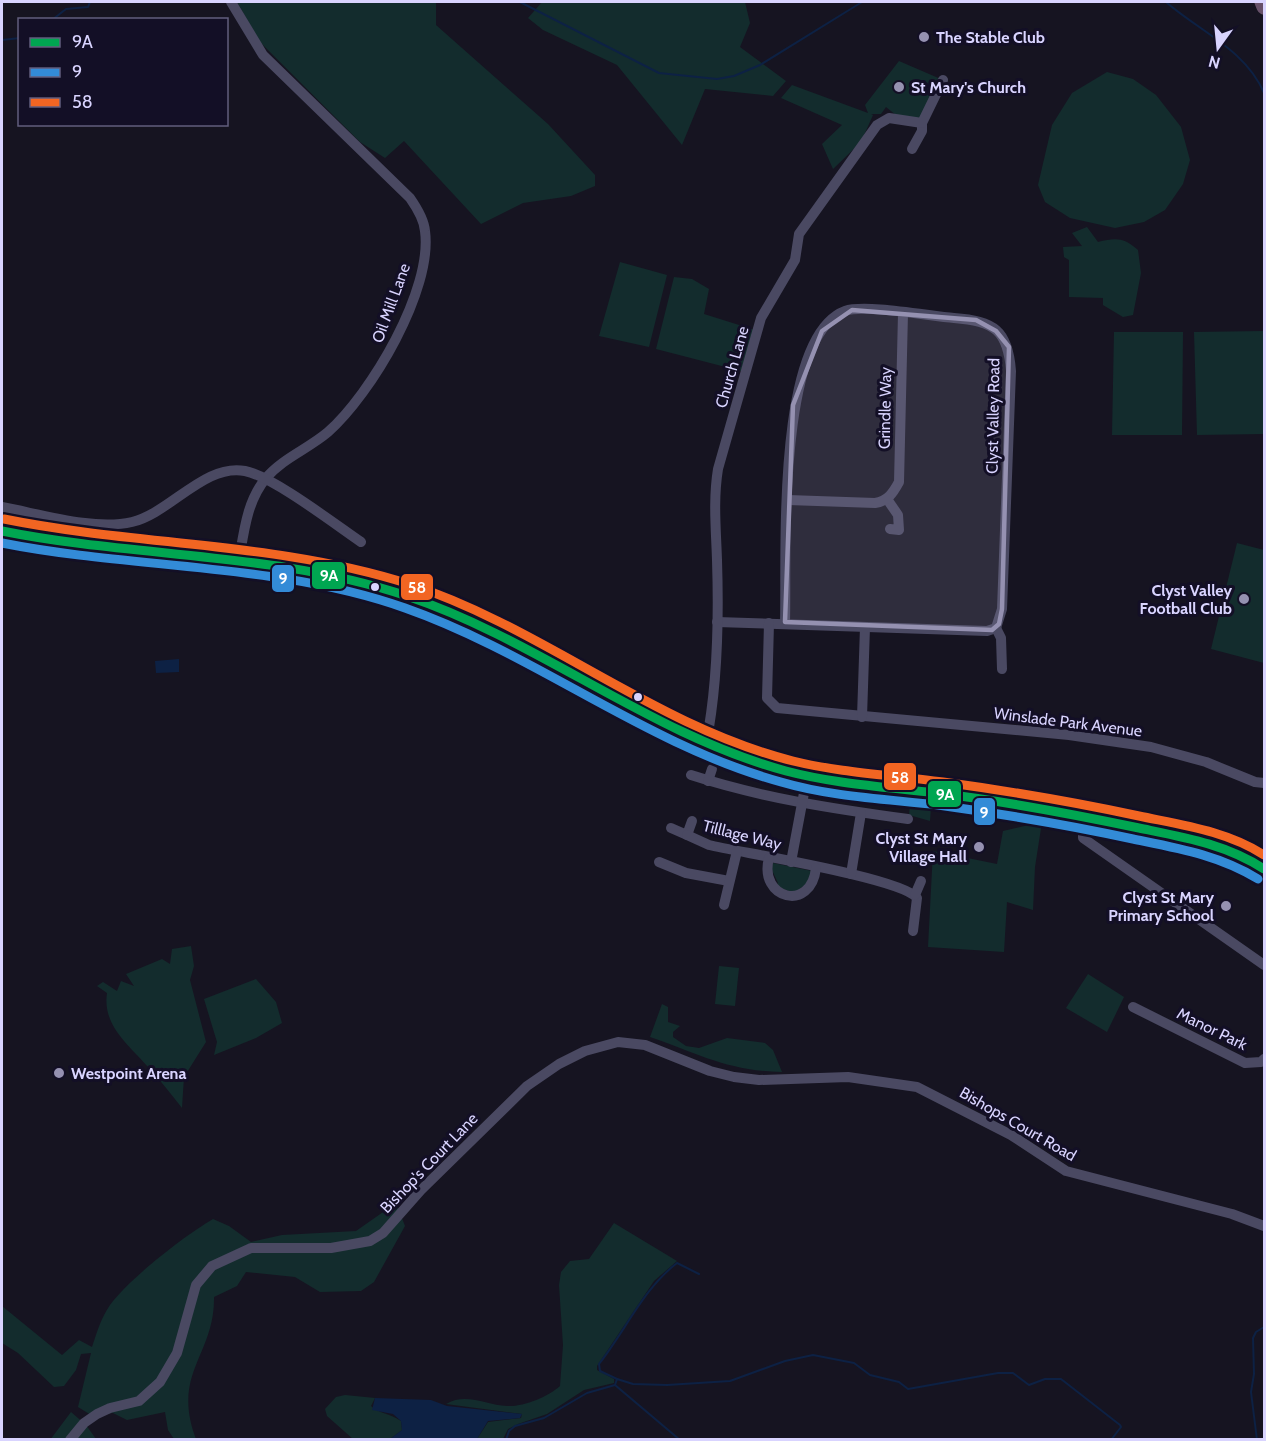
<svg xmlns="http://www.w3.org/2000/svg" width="1266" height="1441" font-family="Cabin,sans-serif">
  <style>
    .green { fill: #132c2d }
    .water { fill: #0d2144 }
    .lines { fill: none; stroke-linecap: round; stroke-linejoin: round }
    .stream { stroke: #0d2144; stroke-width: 2 }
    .minor { stroke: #4a4962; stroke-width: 10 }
    .major { stroke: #5e5373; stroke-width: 14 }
    .highway { stroke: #67516a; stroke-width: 15 }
    .bus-1-casing { stroke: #130f26; stroke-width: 14 }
    .bus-2-casing { stroke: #130f26; stroke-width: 14 }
    .bus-3-casing { stroke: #130f26; stroke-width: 14 }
    .bus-1 { stroke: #00a651; stroke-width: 9 }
    .bus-2 { stroke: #338bd7; stroke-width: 9 }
    .bus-3 { stroke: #f26522; stroke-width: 9 }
    .marked { fill: #9591b1; fill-opacity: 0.2; stroke: #9591b1; stroke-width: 4.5; stroke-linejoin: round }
    .poi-dot { fill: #9591b1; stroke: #130f26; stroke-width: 2 }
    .bus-dot { fill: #d9d4ff; stroke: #130f26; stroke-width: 2 }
    .labels { text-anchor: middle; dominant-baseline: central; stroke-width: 6; stroke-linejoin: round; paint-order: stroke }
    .poi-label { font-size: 16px; font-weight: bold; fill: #d9d4ff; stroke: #130f26; text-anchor: start }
    .street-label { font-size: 16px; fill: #d9d4ff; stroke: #130f26 }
    .line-badge { stroke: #130f26; stroke-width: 2 }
    .badge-label { font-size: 16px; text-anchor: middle; font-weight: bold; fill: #fff }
  </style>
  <rect width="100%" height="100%" fill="#161421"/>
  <g class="green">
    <polygon points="237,2 436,2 436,25 548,124 595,175 595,186 571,196 523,203 481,224 404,141 385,158 360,142 260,42"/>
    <polygon points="542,2 745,2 750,23 740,47 786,81 773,96 705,89 682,145 617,65 543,30 528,18"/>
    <polygon points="899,61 943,80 921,122 896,115 886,107 881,114 871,114 873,115 861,142 833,169 822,144 842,125 781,98 792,85 868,113 865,105"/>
    <polygon points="1107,72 1133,79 1156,95 1181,127 1190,160 1183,184 1165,210 1144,222 1115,228 1070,218 1045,202 1038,185 1052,125 1072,93"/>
    <path d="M1087 227 1098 242C1116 238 1123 237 1138 250L1141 273 1133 315 1123 317 1103 305V298L1069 297V260L1064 257 1063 247 1082 246 1072 233Z"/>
    <polygon points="620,262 667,275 649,347 599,336"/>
    <polygon points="674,277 692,279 709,289 704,314 755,330 741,371 656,349"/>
    <polygon points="1264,331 1264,434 1197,435 1194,332"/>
    <polygon points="1114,332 1183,332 1182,435 1112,435"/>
    <polygon points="1237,543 1264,550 1264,663 1211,649"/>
    <polygon points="910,804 931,807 930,821 909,815"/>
    <polygon points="1042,822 1035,867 1033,910 1007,902 1004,952 928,947 933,851 997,864 1003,831"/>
    <polygon points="773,863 812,871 812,880 794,893 775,886 778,883 771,868"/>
    <path d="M191 946 194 966 190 980 206 1042 184 1077 182 1108C171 1094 161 1081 149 1068 130 1046 102 1026 107 993L97 986 103 982 117 991 121 981 134 986 126 974 162 959 170 964 172 949Z"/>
    <polygon points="719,966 739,968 735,1006 715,1004"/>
    <polygon points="1088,974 1124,997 1107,1032 1066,1008"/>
    <polygon points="256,979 276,1002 282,1023 256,1038 214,1055 217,1042 204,999"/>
    <path d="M662 1004 668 1007V1022L680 1026 673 1032V1037L686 1046 699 1048 727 1038 765 1043 773 1050 782 1072C728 1071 699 1054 650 1037Z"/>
    <path d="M396 1203 405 1226 374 1282 361 1291 320 1292 295 1277 246 1272 237 1286 214 1297C215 1355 171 1373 196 1439H174L168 1430 165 1412 127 1420 113 1413 91 1415 78 1407 91 1353 81 1354 76 1370 64 1386 54 1387 18 1353 2 1343V1306L62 1355 79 1340 92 1347C97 1332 101 1318 110 1305 130 1278 184 1236 213 1219L229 1226 251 1242 282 1235 356 1231Z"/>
    <path d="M614 1223 677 1261 654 1281 597 1366V1370L614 1379V1383L584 1390 547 1414 518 1424 508 1429 503 1439H477L488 1422 521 1418 522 1414 446 1404C466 1392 486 1405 507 1406 523 1407 548 1397 560 1386L563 1345 559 1285 561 1272 570 1261 589 1259Z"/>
    <path d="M345 1395 375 1398 371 1406C377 1413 392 1414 401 1421L402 1430 390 1439H353L327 1416 325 1409 336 1397Z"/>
    <polygon points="71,1412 86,1425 96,1439 50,1440"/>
  </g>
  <g class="water">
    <polygon points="179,659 179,672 156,673 155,661"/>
    <polygon points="375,1398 431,1400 447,1406 522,1414 520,1418 488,1421 477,1439 390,1439 402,1430 401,1421 393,1414 372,1410"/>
  </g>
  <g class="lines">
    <g class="stream">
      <polyline points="520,2 659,73 717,79 734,76 760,65 862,2"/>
      <path d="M1166 2C1199 31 1246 50 1264 93"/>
      <polyline points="52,20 66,9 88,7 90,2"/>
      <polyline points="2,40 20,38"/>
      <path d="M617 1379 600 1371 599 1364C626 1330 643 1289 677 1263L699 1274"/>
      <polyline points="615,1385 680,1440"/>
      <polyline points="506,1440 509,1431 515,1426 544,1418 587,1393 615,1385 617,1379 633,1384 667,1385 730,1381 785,1361 813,1355 854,1363 870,1375 899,1382 908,1389 998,1373 1013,1373 1029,1385 1045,1379 1061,1379 1120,1425 1121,1427 1111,1440"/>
      <polyline points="1257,1440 1251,1392 1254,1374 1253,1338 1256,1332 1264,1327"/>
    </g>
    <g class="minor">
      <path d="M231 2 263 55 410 198C417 208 424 219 425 231 433 290 371 394 328 432 308 449 283 458 266 478 247 501 244 531 239 560"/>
      <polyline points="912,149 922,131 922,123"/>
      <polyline points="887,499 898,515 899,530 890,529"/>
      <path d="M788 500 875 503C888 501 893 493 899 482L903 313"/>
      <path d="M2 507C40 514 94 531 132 522 170 513 205 463 245 471 272 476 336 525 361 542"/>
      <path d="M717 622 987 631 996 628 1002 609 1011 371C1008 330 994 321 954 318 929 316 865 304 845 311 775 337 787 559 785 622"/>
      <polyline points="769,623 767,698 777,708 1069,735 1151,747 1206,762 1255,782 1264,783"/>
      <polyline points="996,628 1001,638 1002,669"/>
      <polyline points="862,717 865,627"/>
      <path d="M706 744C718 684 719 621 717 560 716 529 713 500 718 469L761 318 795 260 799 234 877 125 889 118 922 123 943 80"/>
      <path d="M691 775C762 798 834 809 908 819"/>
      <polyline points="708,781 712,769"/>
      <polyline points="1083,816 1083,838 1264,965"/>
      <polyline points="671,828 687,835 692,821"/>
      <path d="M687 835 709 845C743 853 901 878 917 898L913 931"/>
      <path d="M769 858C758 899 811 913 816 868"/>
      <polyline points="659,862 686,873 729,881"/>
      <polyline points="791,862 807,777"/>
      <polyline points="1264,868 1264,869"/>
      <polyline points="851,874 861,813"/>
      <polyline points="915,895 921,881"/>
      <polyline points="724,905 737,851"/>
      <polyline points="1133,1007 1245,1063 1261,1062 1264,1059"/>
      <polyline points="70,1440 84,1423 97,1414 110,1408 139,1401 160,1382 177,1353 196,1285 212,1266 251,1248 331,1248 370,1241 383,1233 421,1190 527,1086 559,1064 585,1051 618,1042 645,1045 710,1071 734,1077 759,1080 848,1077 917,1087 1011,1135 1066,1171 1232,1214 1264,1226"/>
    </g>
    <path class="major" d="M2 531C126 560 257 551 381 587 507 625 611 709 732 756 817 788 911 787 999 802 1056 811 1112 821 1168 834 1201 841 1232 853 1264 858"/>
    <polyline class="highway" points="1262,2 1264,7"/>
    <g class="bus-1-casing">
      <path id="bus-1" d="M2 531C136 558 277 552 407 596 540 641 650 734 786 771 835 784 886 787 936 793 1005 801 1072 814 1139 828 1183 837 1226 844 1264 869"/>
    </g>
    <g class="bus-2-casing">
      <path id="bus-2" d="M2 543C133 569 279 563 405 608 536 654 646 745 781 782 832 797 886 799 938 805 1003 814 1068 825 1133 839 1177 848 1219 855 1258 879"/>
    </g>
    <g class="bus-3-casing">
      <path id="bus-3" d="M4 519C138 546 278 542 409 584 544 628 654 726 793 761 842 773 893 775 943 782 1009 791 1074 802 1139 816 1182 825 1227 831 1264 855"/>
    </g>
    <use href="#bus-1" class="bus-1"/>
    <use href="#bus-2" class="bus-2"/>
    <use href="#bus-3" class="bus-3"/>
  </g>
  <path class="marked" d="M852 310 976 320 996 331 1009 347 1002 609 999 624 992 630 785 622 793 405 822 331Z"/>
  <g class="poi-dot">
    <circle cx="924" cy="37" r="6"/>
    <circle cx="899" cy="87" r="6"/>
    <circle cx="1244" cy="599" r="6"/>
    <circle cx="979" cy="847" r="6"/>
    <circle cx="1226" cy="906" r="6"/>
    <circle cx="59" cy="1073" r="6"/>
  </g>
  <g class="bus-dot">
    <circle cx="375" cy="587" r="5"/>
    <circle cx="638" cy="697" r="5"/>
  </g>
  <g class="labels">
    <g class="poi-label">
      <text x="936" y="37">The Stable Club</text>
      <text x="911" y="87">St Mary's Church</text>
      <text x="1232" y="590" text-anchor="end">Clyst Valley<tspan x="1232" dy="18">Football Club</tspan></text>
      <text x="967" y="838" text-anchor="end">Clyst St Mary<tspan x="967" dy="18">Village Hall</tspan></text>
      <text x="1214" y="897" text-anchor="end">Clyst St Mary<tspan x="1214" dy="18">Primary School</tspan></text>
      <text x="71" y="1073">Westpoint Arena</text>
    </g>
    <g class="street-label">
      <text transform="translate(391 303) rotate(-70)">Oil Mill Lane</text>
      <text transform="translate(732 367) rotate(-74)">Church Lane</text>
      <text transform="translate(885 408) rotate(-89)">Grindle Way</text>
      <text transform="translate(993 416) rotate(-89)">Clyst Valley Road</text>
      <text transform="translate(1068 722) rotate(7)">Winslade Park Avenue</text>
      <text transform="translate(742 835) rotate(14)">Tilllage Way</text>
      <text transform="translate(1212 1029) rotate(26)">Manor Park</text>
      <text transform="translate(1018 1124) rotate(30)">Bishops Court Road</text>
      <text transform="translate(429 1163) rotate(-46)">Bishop's Court Lane</text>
    </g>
  </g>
  <g class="line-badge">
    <rect x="311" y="561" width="35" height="29" rx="6" fill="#00a651"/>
    <rect x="271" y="564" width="24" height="29" rx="6" fill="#338bd7"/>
    <rect x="400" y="573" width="34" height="28" rx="6" fill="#f26522"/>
    <rect x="883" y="762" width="34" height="29" rx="6" fill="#f26522"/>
    <rect x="927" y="780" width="35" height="28" rx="6" fill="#00a651"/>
    <rect x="973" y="797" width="23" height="29" rx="6" fill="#338bd7"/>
  </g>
  <g class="badge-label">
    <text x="329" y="581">9A</text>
    <text x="283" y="584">9</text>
    <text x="417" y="593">58</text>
    <text x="900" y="783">58</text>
    <text x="945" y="800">9A</text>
    <text x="984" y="818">9</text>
  </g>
  <rect width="1266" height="1441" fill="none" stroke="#d9d4ff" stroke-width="6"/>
  <rect x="18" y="18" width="210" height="108" fill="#130f26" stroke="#625e7d" stroke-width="1.5"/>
  <rect x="30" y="38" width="30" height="9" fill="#00a651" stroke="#625e7d" stroke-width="1.5"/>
  <text x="72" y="48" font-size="18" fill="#d9d4ff">9A</text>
  <rect x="30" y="68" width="30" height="9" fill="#338bd7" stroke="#625e7d" stroke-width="1.5"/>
  <text x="72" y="78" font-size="18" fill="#d9d4ff">9</text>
  <rect x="30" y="98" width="30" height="9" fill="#f26522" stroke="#625e7d" stroke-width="1.5"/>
  <text x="72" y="108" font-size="18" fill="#d9d4ff">58</text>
  <g transform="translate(1218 48) rotate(195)" stroke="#130f26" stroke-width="4.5" paint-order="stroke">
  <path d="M0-4.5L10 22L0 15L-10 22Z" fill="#d9d4ff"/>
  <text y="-9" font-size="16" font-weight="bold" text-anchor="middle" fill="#d9d4ff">N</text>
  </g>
</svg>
